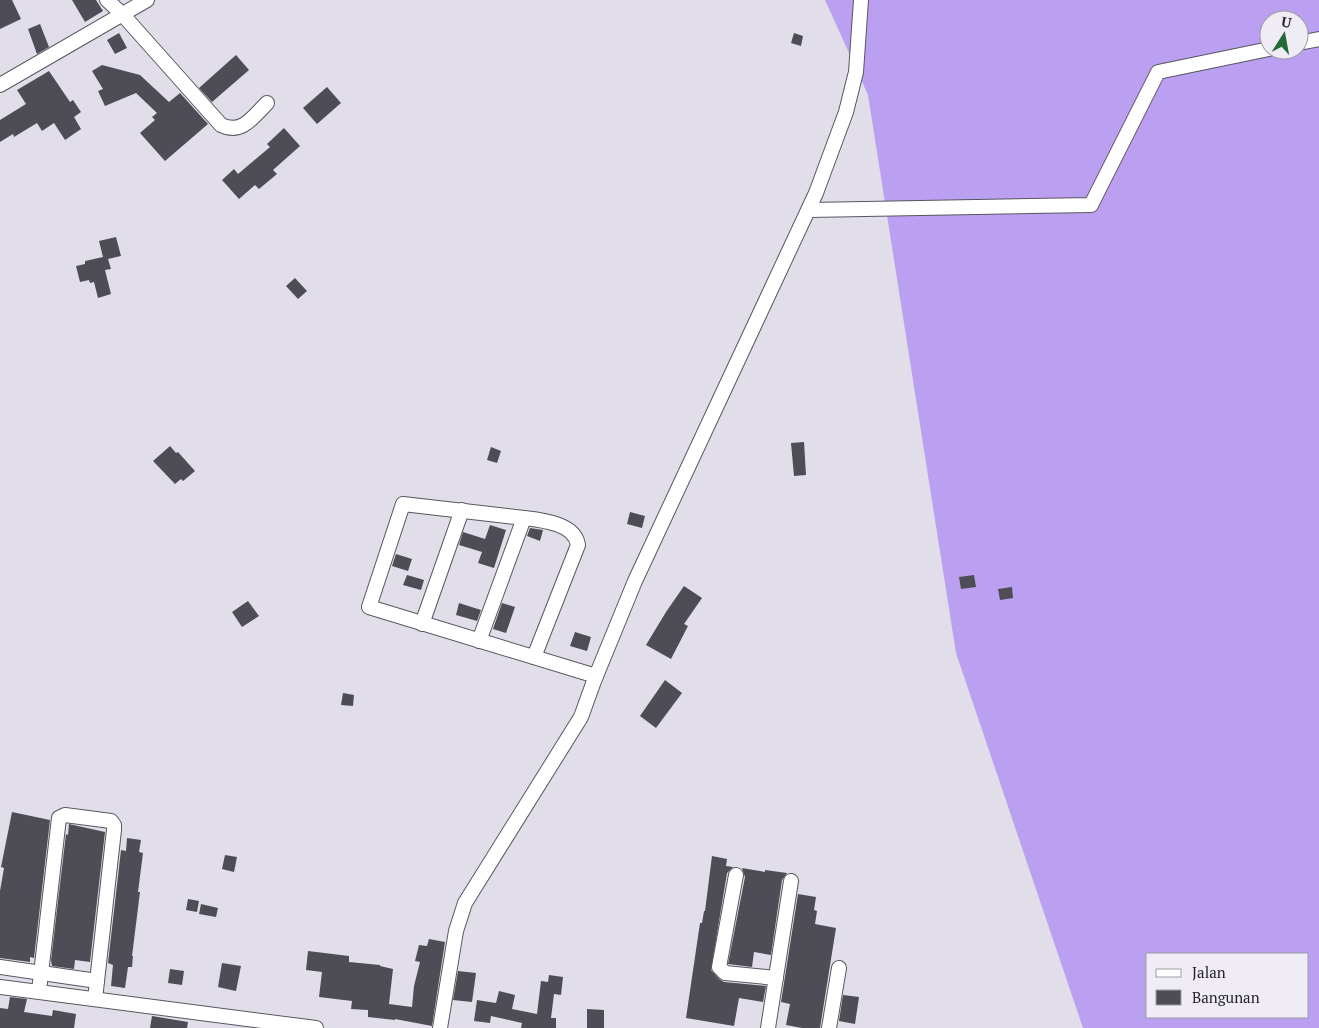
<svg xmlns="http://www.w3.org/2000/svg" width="1319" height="1028" font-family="'PT Serif',serif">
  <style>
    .forest { fill: #bba0f1; fill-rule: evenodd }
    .building { fill: #4e4c54 }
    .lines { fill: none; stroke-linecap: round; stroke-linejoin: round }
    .minor-casing { stroke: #58565f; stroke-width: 16 }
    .minor { stroke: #fff; stroke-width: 14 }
  </style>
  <rect width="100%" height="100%" fill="#e1dee9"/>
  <path class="forest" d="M825 0H1319V1028H1083L956 653 868 95ZM1269 20H1299V50H1269ZM1148 954H1308V1017H1148Z"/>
  <g class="building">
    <polygon points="0,0 12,0 21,19 0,29"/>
    <polygon points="72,0 96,0 103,11 85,22"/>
    <polygon points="40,24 49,47 37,54 28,29"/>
    <polygon points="119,33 127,48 115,54 107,40"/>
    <polygon points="794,33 803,36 801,46 791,43"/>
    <polygon points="236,55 249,70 212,102 199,88"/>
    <polygon points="102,65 140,75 169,102 180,93 208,124 165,161 140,133 155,120 152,117 157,113 136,93 105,106 98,91 103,89 92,71"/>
    <polygon points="49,71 70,102 73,100 81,112 74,117 81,129 65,140 54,123 42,131 37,123 14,137 13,134 0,142 0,120 26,104 17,90"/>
    <polygon points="327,87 341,103 317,124 303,108"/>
    <polygon points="284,128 300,146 273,170 277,174 259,189 255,185 239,199 222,180 234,169 238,174 270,147 267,144"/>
    <polygon points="116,237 121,256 108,259 111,269 105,270 111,294 98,298 94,282 90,283 89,280 80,282 76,266 85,264 85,261 103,257 99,241"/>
    <polygon points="295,278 307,291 298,299 286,286"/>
    <polygon points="804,442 806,475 794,476 791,443"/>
    <polygon points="170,446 176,453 178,452 195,471 183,481 181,479 175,484 153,461"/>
    <polygon points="491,447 501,451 497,463 487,460"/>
    <polygon points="630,512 645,516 642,528 627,524"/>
    <polygon points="490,525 506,530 494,568 478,563 482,552 459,545 463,532 485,539"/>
    <polygon points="530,528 543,530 540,541 527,536"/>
    <polygon points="396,554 412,559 408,571 392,566"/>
    <polygon points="407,575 424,580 421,590 403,585"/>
    <polygon points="974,575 976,587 961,589 959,577"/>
    <polygon points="684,586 702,598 684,624 688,626 671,659 646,645 666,612"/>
    <polygon points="1012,587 1013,598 1000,600 998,589"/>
    <polygon points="248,601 259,616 242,627 232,612"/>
    <polygon points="459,603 481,610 477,621 456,615"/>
    <polygon points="502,603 515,607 506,633 493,629"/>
    <polygon points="575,632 591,637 587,651 570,646"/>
    <polygon points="665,680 682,693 656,728 640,716"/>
    <polygon points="343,693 354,695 353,706 341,705"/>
    <polygon points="12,812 50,820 34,958 30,957 30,962 0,958 0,891 4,868 1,867"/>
    <polygon points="69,824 105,832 90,962 75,960 74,969 52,966 51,960 66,834 68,835"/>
    <polygon points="127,838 141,840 139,852 143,853 138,892 140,892 132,956 133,956 132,967 128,967 125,988 111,986 113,965 108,963 121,850 126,851"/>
    <polygon points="225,855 237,857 234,872 222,869"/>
    <polygon points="712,856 727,859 726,866 733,867 727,873 711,970 719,979 724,982 766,986 763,1002 739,998 734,1026 686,1018 700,923 702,923 704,911 705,911"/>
    <polygon points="742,868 765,872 765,870 787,873 782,880 771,955 754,952 752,967 728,964 745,877"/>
    <polygon points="798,894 816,897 814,910 817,911 815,924 836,928 820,1028 802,1028 786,1025 790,1004 781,1002"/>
    <polygon points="188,899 199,901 197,912 186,910"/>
    <polygon points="201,904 218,908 216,917 199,914"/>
    <polygon points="429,939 445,942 432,1026 395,1019 395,1020 368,1017 368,1010 351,1009 352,1001 319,997 322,972 306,970 308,951 349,956 349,962 380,965 380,966 393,969 389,1004 412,1007 414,986 420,962 415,961 419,945 427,946"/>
    <polygon points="222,963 241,966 236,991 218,987"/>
    <polygon points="170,969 184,971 182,985 168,983"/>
    <polygon points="458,971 476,973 472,1002 453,1000"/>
    <polygon points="549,975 563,977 561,995 554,994 551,1018 556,1018 556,1028 521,1028 522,1023 491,1016 490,1023 474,1021 477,1000 496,1003 499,991 515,995 512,1009 537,1014 541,981 548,982"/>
    <polygon points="843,995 859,997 855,1024 839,1021"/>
    <polygon points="10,997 27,999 24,1012 52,1016 53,1010 76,1014 74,1028 0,1028 0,1008 8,1009"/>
    <polygon points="587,1009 604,1010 604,1028 587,1028"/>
    <polygon points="152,1016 188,1022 187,1028 150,1028"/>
  </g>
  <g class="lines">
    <g class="minor-casing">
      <g id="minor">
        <path d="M107 0 123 15 221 125C242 135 253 117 267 103"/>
        <polyline points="1299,43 1319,39"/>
        <polyline points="0,85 147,0"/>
        <polyline points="809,210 1091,205 1158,72 1269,49"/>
        <polyline points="524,518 403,504 369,607 596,676"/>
        <polyline points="422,624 462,510"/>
        <path d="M479 641 524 518C541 520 575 523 578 545L534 657"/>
        <polyline points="736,875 719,967 725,973 776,978"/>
        <polyline points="0,967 97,981"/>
        <polyline points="0,987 316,1028"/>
        <polyline points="39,991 59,818 65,815 111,821 114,825 114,830 95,999"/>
        <polyline points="440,1028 456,931 465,903 581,717 594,681 635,581 816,193 846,112 856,72 861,0"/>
        <polyline points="768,1028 791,881"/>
        <polyline points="829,1028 839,968"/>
      </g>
    </g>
    <use href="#minor" class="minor"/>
  </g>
  <rect x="1146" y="953" width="162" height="65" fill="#efecf6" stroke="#9e9ca3"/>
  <rect x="1156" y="969" width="25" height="8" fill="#ffffff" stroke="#9e9ca3"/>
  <text x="1192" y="978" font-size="15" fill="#252327">Jalan</text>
  <rect x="1156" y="990" width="25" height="15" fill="#4e4c54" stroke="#9e9ca3"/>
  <text x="1192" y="1003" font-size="15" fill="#252327">Bangunan</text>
  <g transform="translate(1284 35) rotate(11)"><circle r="24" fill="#efecf6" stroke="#9e9ca3"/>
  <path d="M0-4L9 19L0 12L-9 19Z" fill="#256b37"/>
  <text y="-8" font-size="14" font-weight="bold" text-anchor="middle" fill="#252327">U</text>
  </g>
</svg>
